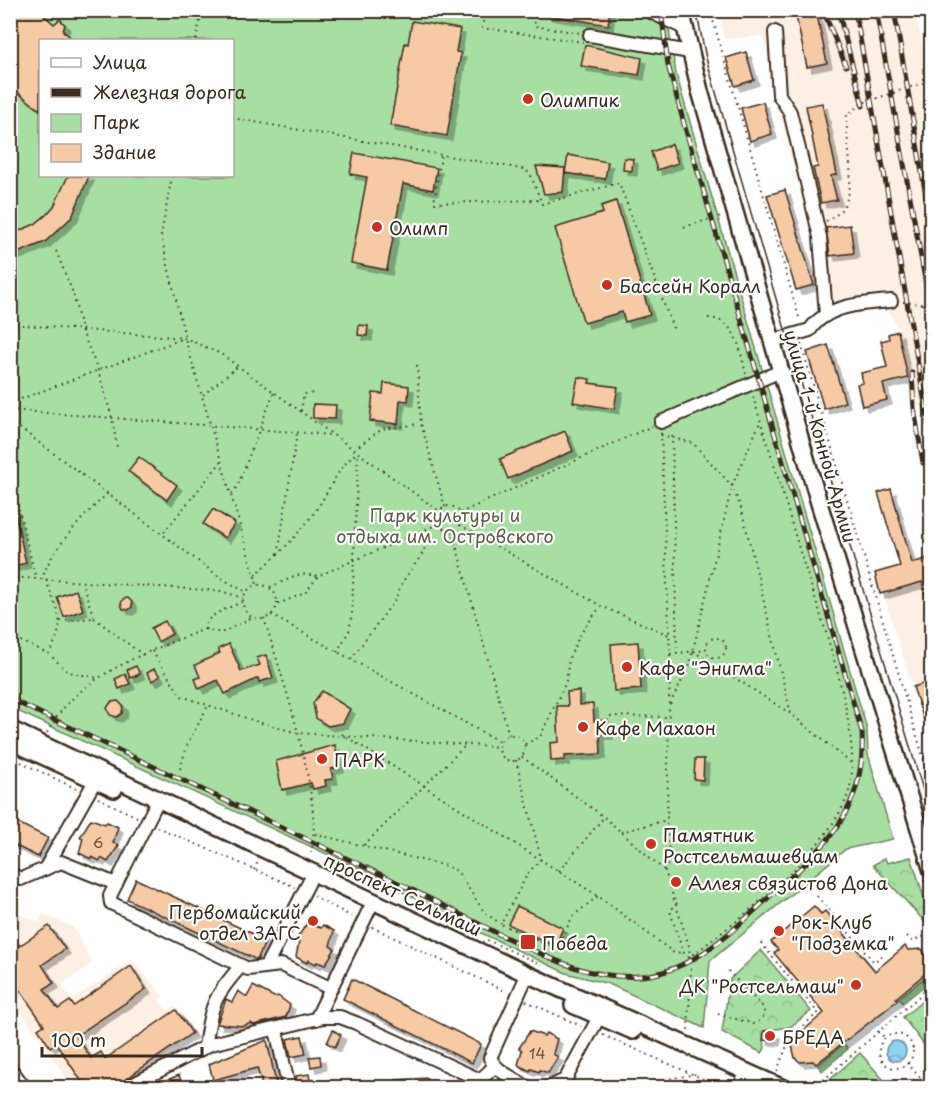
<svg xmlns="http://www.w3.org/2000/svg" width="942" height="1098" font-family="'Playpen Sans',sans-serif">
  <style>
    .built { fill: #fcefe4 }
    .forest { fill: url(#forest-crowns); stroke: #718460; stroke-width: 1.5 }
    .green { fill: #a7dfa3; stroke: #718460; stroke-width: 1.5; fill-rule: evenodd }
    .water { fill: url(#water-waves); stroke: #6d909c; stroke-width: 1.5 }
    .building { fill: #f6caa5; stroke: #3b2a1e; stroke-width: 1.5; filter: url(#shadow) }
    .lines { fill: none; stroke-linecap: round; stroke-linejoin: round }
    .minor-casing { stroke: #3b2a1e; stroke-width: 16 }
    .major-casing { stroke: #3b2a1e; stroke-width: 20 }
    .path { stroke: #3b2a1e; stroke-width: 2; stroke-dasharray: 1.5 4.5; stroke-linecap: butt }
    .minor { stroke: #fff; stroke-width: 12 }
    .major { stroke: #fff; stroke-width: 15 }
    .tram { stroke: #3b2a1e; stroke-width: 1.5 }
    .rail-casing { stroke: #3b2a1e; stroke-width: 5 }
    .rail { stroke: #fff; stroke-width: 3; stroke-dasharray: 9; stroke-linecap: butt }
    .poi-dot { fill: #c8321e; stroke: #fff; stroke-width: 2 }
    .labels { text-anchor: middle; dominant-baseline: central; stroke-width: 4.5; stroke-linejoin: round; paint-order: stroke }
    .number-label { font-size: 15px; fill: #6a5240 }
    .poi-label { font-size: 18px; fill: #3b2a1e; stroke: #fff; text-anchor: start }
    .street-label { font-size: 18px; fill: #3b2a1e; stroke: #fff }
    .park-label { font-size: 18px; fill: #5b6046; stroke: #fff }
  </style>
  <defs>
    <pattern id="forest-crowns" width="20" height="18" patternUnits="userSpaceOnUse" patternTransform="scale(1.5)"><rect width="20" height="18" fill="#a7dfa3"/><path d="M2 6a3 3 0 1 1 6 0M12 15a3 3 0 1 1 6 0" fill="none" stroke="#91c08c"/></pattern>
    <pattern id="water-waves" width="16" height="10" patternUnits="userSpaceOnUse" patternTransform="scale(1.5)"><rect width="16" height="10" fill="#8ed4f0"/><path d="M0 5q4-4 8 0t8 0" fill="none" stroke="#7bb6cd"/></pattern>
    <filter id="shadow"><feDropShadow dx="5" dy="5" stdDeviation="0" flood-color="#0004"/></filter>
  </defs>
  <rect width="100%" height="100%" fill="#fff"/>
  <filter id="ink" filterUnits="userSpaceOnUse"><feTurbulence type="fractalNoise" baseFrequency=".0167" numOctaves="2"/><feDisplacementMap in="SourceGraphic" scale="12" xChannelSelector="R" yChannelSelector="G"/><feConvolveMatrix kernelMatrix="1 2 1 2 8 2 1 2 1" color-interpolation-filters="sRGB"/></filter>
  <g filter="url(#ink)">
    <g class="built">
      <polygon points="719,11 915,11 932,88 931,447 924,407 910,405 909,379 899,330 885,307 860,313 828,297 807,175 796,179 763,36 724,39"/>
      <polygon points="931,556 931,693 916,698 876,571"/>
      <polygon points="10,910 39,922 43,914 73,927 92,963 62,985 71,1000 132,960 163,996 159,1001 169,1011 174,1006 180,1010 196,1034 117,1087 72,1087 11,997"/>
    </g>
    <g class="forest">
      <polygon points="911,857 931,919 925,922 873,865 885,858 887,863"/>
      <polygon points="761,950 811,1011 790,1027 763,1031 765,1048 762,1053 722,1032 730,979"/>
      <polygon points="925,977 929,982 903,1003 899,998"/>
      <polygon points="931,994 932,1053 931,1054 903,1017"/>
      <polygon points="844,1044 848,1049 822,1071 818,1065"/>
      <polygon points="860,1053 890,1087 830,1088 824,1085"/>
    </g>
    <path class="green" d="M11 11H666L676 74 867 729 868 754 893 839 846 849 710 961 704 1028 609 984 566 973 460 923 368 873 11 708ZM40 40H232V176H40Z"/>
    <circle class="water" cx="896" cy="1051" r="10"/>
    <g class="building">
      <polygon points="10,10 38,10 54,24 60,19 65,25 63,31 74,40 40,40 40,110 10,86"/>
      <polygon points="547,10 610,10 608,25 547,15"/>
      <polygon points="816,10 827,63 807,67 795,12"/>
      <polygon points="412,21 460,29 456,52 461,53 447,136 390,126 405,43 408,44"/>
      <polygon points="585,45 642,58 639,75 581,66"/>
      <polygon points="746,52 754,80 735,86 726,58"/>
      <polygon points="763,102 772,134 750,141 741,108"/>
      <polygon points="822,103 837,174 831,176 837,200 821,203 813,168 818,167 806,106"/>
      <polygon points="672,144 678,163 657,170 651,152"/>
      <polygon points="354,153 437,168 433,190 403,184 387,270 351,263 367,177 350,174"/>
      <polygon points="568,155 608,162 605,179 565,173"/>
      <polygon points="624,158 633,159 632,171 623,170"/>
      <polygon points="536,166 565,168 563,192 544,194"/>
      <polygon points="68,176 89,176 72,217 45,242 10,256 10,235 35,224 46,215 54,206"/>
      <polygon points="785,190 814,285 796,290 767,195"/>
      <polygon points="616,201 650,315 625,322 622,312 584,323 555,228 603,213 601,206"/>
      <polygon points="850,225 854,253 830,256 826,228"/>
      <polygon points="359,325 368,326 367,336 358,335"/>
      <polygon points="898,331 908,378 883,384 887,400 862,406 857,384 863,383 861,373 887,367 881,341 889,339 888,334"/>
      <polygon points="828,345 845,402 824,409 807,352"/>
      <polygon points="578,377 590,379 589,383 618,387 614,409 573,402"/>
      <polygon points="384,383 409,386 408,401 400,400 398,424 370,421 373,393 383,394"/>
      <polygon points="313,404 336,405 335,419 313,418"/>
      <polygon points="565,431 573,451 508,479 500,459"/>
      <polygon points="139,457 177,485 167,500 128,471"/>
      <polygon points="891,489 912,563 932,557 932,607 929,607 922,582 880,594 875,573 900,566 878,493"/>
      <polygon points="14,508 26,563 10,567 10,509"/>
      <polygon points="213,509 235,523 225,538 203,524"/>
      <polygon points="76,590 83,610 64,617 57,597"/>
      <polygon points="128,598 132,602 132,607 128,610 123,609 121,604 123,599"/>
      <polygon points="165,621 172,634 158,642 151,628"/>
      <polygon points="638,642 641,689 614,691 611,644"/>
      <polygon points="229,644 241,671 260,665 257,658 266,655 273,678 259,682 258,678 225,694 218,680 199,689 195,679 200,677 195,665 220,653 218,649"/>
      <polygon points="136,666 140,674 130,678 127,670"/>
      <polygon points="154,669 160,676 152,681 147,673"/>
      <polygon points="125,674 130,684 119,689 115,679"/>
      <polygon points="932,681 932,738 930,738 913,687"/>
      <polygon points="322,691 350,709 343,723 328,726 316,718 313,703"/>
      <polygon points="579,691 579,705 593,704 594,721 608,720 608,734 600,734 601,754 565,756 565,760 551,761 550,743 559,742 557,706 568,706 567,692"/>
      <polygon points="118,701 123,706 122,713 117,717 110,715 107,708 111,702"/>
      <polygon points="335,745 339,767 331,769 333,779 325,780 326,786 313,789 311,783 282,790 276,761"/>
      <polygon points="695,759 704,759 703,780 694,779"/>
      <polygon points="10,819 48,838 38,857 10,843"/>
      <polygon points="91,819 105,824 107,822 118,827 113,843 119,845 108,862 101,858 100,861 92,857 91,859 79,853 83,838 80,837"/>
      <polygon points="136,879 266,940 257,960 127,899"/>
      <polygon points="517,906 563,928 555,946 508,924"/>
      <polygon points="814,906 821,914 825,911 875,971 905,946 908,950 922,949 928,959 927,972 896,998 898,1000 816,1064 813,1061 800,1062 795,1058 791,1041 824,1013 774,953 778,950 771,942"/>
      <polygon points="307,923 321,928 323,925 334,931 330,946 335,949 325,965 317,962 316,964 308,960 307,963 296,957 299,942 296,940"/>
      <polygon points="49,926 65,949 42,965 54,983 44,989 58,1009 70,1001 74,1006 131,966 146,989 76,1036 91,1058 101,1052 105,1059 176,1010 192,1033 113,1088 86,1088 56,1043 50,1047 38,1029 44,1025 10,976 10,934 19,946"/>
      <polygon points="352,979 481,1044 472,1063 343,999"/>
      <polygon points="253,986 274,997 278,996 290,1005 286,1017 254,1025 251,1023 244,1026 217,1024 226,999 232,1002 238,991 247,997"/>
      <polygon points="333,1030 341,1035 335,1047 327,1043"/>
      <polygon points="530,1031 544,1036 546,1033 557,1039 553,1054 558,1057 548,1073 540,1070 539,1072 531,1069 530,1071 518,1065 522,1050 519,1048"/>
      <polygon points="764,1031 776,1033 775,1041 763,1040"/>
      <polygon points="302,1036 306,1054 291,1057 287,1039"/>
      <polygon points="267,1040 277,1088 263,1088 257,1068 213,1080 209,1064"/>
      <polygon points="320,1056 321,1065 311,1067 309,1057"/>
      <polygon points="309,1074 311,1088 298,1088 296,1076"/>
      <polygon points="179,1075 184,1088 150,1088 150,1087"/>
      <polygon points="427,1078 428,1088 397,1088 396,1080"/>
    </g>
    <g class="lines">
      <g class="minor-casing">
        <g id="minor">
          <polyline points="647,10 684,28"/>
          <polyline points="775,32 779,95 790,112 820,237 826,315"/>
          <polyline points="590,35 690,52"/>
          <path d="M772 341 810 330C826 305 864 303 891 301"/>
          <polyline points="661,422 781,371"/>
          <polyline points="154,808 110,896 111,903 248,969 281,965 330,988"/>
          <polyline points="45,869 95,781"/>
          <polyline points="10,874 21,879 61,862 116,884"/>
          <polyline points="266,966 309,882"/>
          <path d="M524 982 490 1058C498 1074 514 1077 528 1088"/>
          <polyline points="316,1019 369,910"/>
          <polyline points="276,1030 289,1088"/>
          <path d="M205 1047C211 1006 213 997 241 966"/>
          <polyline points="10,1068 25,1088"/>
          <polyline points="126,1088 211,1044 323,1017 340,1017 356,1023 480,1080 494,1067"/>
          <polyline points="548,1088 565,1080 599,1017"/>
          <polyline points="739,1088 743,1080"/>
        </g>
      </g>
      <g class="major-casing">
        <g id="major">
          <polyline points="681,10 700,91 819,503 932,871"/>
          <polyline points="10,729 529,975 783,1088"/>
          <polyline points="10,741 114,789"/>
          <polyline points="573,1005 633,1031"/>
        </g>
      </g>
      <g class="path">
        <polyline points="483,10 485,13 482,28 583,42"/>
        <polyline points="536,10 534,26 581,33"/>
        <polyline points="710,10 800,321"/>
        <polyline points="830,10 840,16 904,10"/>
        <polyline points="694,14 732,10"/>
        <polyline points="610,26 612,10"/>
        <polyline points="196,40 202,10"/>
        <polyline points="232,118 522,169 530,173 542,204 619,183 674,331"/>
        <polyline points="441,156 434,203 540,200"/>
        <polyline points="172,176 161,236 185,338 257,584"/>
        <path d="M826 221C866 204 844 149 847 115L862 103 932 80"/>
        <polyline points="684,227 724,215"/>
        <polyline points="56,251 73,293 81,329 98,370 112,418 117,447"/>
        <polyline points="903,302 932,305"/>
        <path d="M708 318C737 319 740 351 746 374"/>
        <polyline points="10,324 185,338 221,354 439,511"/>
        <polyline points="801,344 932,787"/>
        <polyline points="10,345 16,325"/>
        <polyline points="417,365 421,424 445,507"/>
        <polyline points="203,395 238,366"/>
        <polyline points="10,403 182,339"/>
        <polyline points="10,410 332,435"/>
        <polyline points="301,411 304,394 316,393"/>
        <polyline points="10,421 221,578 246,592"/>
        <polyline points="661,433 670,654 667,820 669,858 665,871 689,946 691,968 688,1031"/>
        <polyline points="661,435 693,443 732,486 742,511 791,714"/>
        <polyline points="672,436 677,653"/>
        <polyline points="354,449 382,429 419,424"/>
        <polyline points="10,474 36,579"/>
        <polyline points="232,494 238,485 274,392"/>
        <circle cx="449" cy="518" r="12"/>
        <polyline points="460,513 652,426"/>
        <polyline points="460,525 601,606 669,635"/>
        <polyline points="452,531 509,735"/>
        <polyline points="164,532 221,462"/>
        <polyline points="278,554 297,433"/>
        <path d="M255 575C279 554 300 534 318 507 332 486 337 468 358 452"/>
        <polyline points="10,577 221,591 243,598"/>
        <path d="M42 580C49 550 86 514 108 493"/>
        <path d="M46 580C57 613 68 621 49 653"/>
        <circle cx="260" cy="602" r="17"/>
        <polyline points="270,587 301,574 318,576 438,524"/>
        <path d="M242 602C230 608 205 614 205 629L221 633 253 617"/>
        <polyline points="278,604 305,593 318,576"/>
        <polyline points="271,615 500,742"/>
        <polyline points="94,618 143,655"/>
        <path d="M264 618C280 672 327 806 310 856"/>
        <polyline points="60,621 94,618 82,583"/>
        <polyline points="10,636 49,654 68,672 98,678"/>
        <circle cx="716" cy="648" r="10"/>
        <polyline points="152,651 181,696 261,723 298,733 499,747"/>
        <polyline points="693,651 791,714 852,764"/>
        <polyline points="337,652 349,631 352,613 358,452"/>
        <polyline points="670,654 706,650"/>
        <polyline points="351,659 395,600 403,581 421,556 430,537 431,527"/>
        <polyline points="670,704 689,667 732,486 761,420"/>
        <polyline points="610,716 668,717"/>
        <path d="M47 733C76 675 148 652 205 629"/>
        <polyline points="342,734 598,896 674,953 683,952"/>
        <circle cx="512" cy="748" r="13"/>
        <polyline points="525,744 540,737 566,682 569,658 581,633 600,607"/>
        <polyline points="10,757 79,790"/>
        <polyline points="522,757 604,817 665,871"/>
        <polyline points="516,760 541,859"/>
        <polyline points="180,769 188,743 209,704"/>
        <polyline points="98,798 139,818"/>
        <polyline points="157,827 295,887"/>
        <polyline points="621,832 667,820"/>
        <polyline points="315,834 446,866 457,871 485,913 501,924"/>
        <polyline points="364,845 467,744"/>
        <polyline points="669,858 686,859"/>
        <polyline points="541,859 528,873 501,924 556,949 573,916 598,896"/>
        <polyline points="254,870 259,859"/>
        <polyline points="559,871 604,817"/>
        <polyline points="924,880 932,907"/>
        <polyline points="314,896 354,918"/>
        <polyline points="817,896 874,962 885,953"/>
        <path d="M677 903 670 911 683 952 689 957C737 923 826 852 847 797 868 743 819 612 801 555 785 501 769 447 752 394"/>
        <polyline points="372,927 507,992"/>
        <polyline points="907,936 912,941 932,933"/>
        <polyline points="487,940 542,965"/>
        <polyline points="761,943 818,1013 791,1036 777,1071"/>
        <polyline points="526,1001 581,1026"/>
        <path d="M718 1014 754 1024C762 1021 766 1016 763 1007L728 971"/>
        <polyline points="878,1031 886,1039"/>
        <circle cx="896" cy="1051" r="17"/>
        <polyline points="603,1035 724,1088"/>
        <polyline points="907,1063 925,1083"/>
        <polyline points="574,1084 582,1088"/>
        <polyline points="617,1088 696,1074"/>
        <polyline points="814,1088 932,985"/>
        <polyline points="920,1088 932,1077"/>
      </g>
      <use href="#minor" class="minor"/>
      <use href="#major" class="major"/>
      <polyline class="tram" points="696,10 706,58 779,309 932,820"/>
      <g class="rail-casing">
        <g id="rail">
          <polyline points="823,10 846,66"/>
          <polyline points="838,10 863,106"/>
          <polyline points="855,10 932,443"/>
          <polyline points="876,10 932,318"/>
          <polyline points="894,10 932,231"/>
          <polyline points="912,373 914,408 923,463"/>
          <path d="M10 699C131 756 251 812 371 870 417 891 462 916 507 938 551 959 591 980 642 976 698 971 740 923 780 887 831 842 866 805 862 732L684 124 668 65 661 10"/>
        </g>
      </g>
      <use href="#rail" class="rail"/>
    </g>
  </g>
  <g class="poi-dot">
    <circle cx="528" cy="99" r="6"/>
    <circle cx="377" cy="227" r="6"/>
    <circle cx="607" cy="285" r="6"/>
    <circle cx="627" cy="667" r="6"/>
    <circle cx="583" cy="727" r="6"/>
    <circle cx="322" cy="759" r="6"/>
    <circle cx="651" cy="844" r="6"/>
    <circle cx="676" cy="882" r="6"/>
    <circle cx="313" cy="921" r="6"/>
    <circle cx="779" cy="931" r="6"/>
    <rect x="520" y="934" width="16" height="16" rx="3"/>
    <circle cx="856" cy="985" r="6"/>
    <circle cx="770" cy="1036" r="6"/>
  </g>
  <g class="labels">
    <g class="number-label">
      <text x="98" y="841">6</text>
      <text x="537" y="1052">14</text>
    </g>
    <g class="poi-label">
      <text x="540" y="99">Олимпик</text>
      <text x="389" y="227">Олимп</text>
      <text x="619" y="285">Бассейн Коралл</text>
      <text x="639" y="667">Кафе "Энигма"</text>
      <text x="595" y="727">Кафе Махаон</text>
      <text x="334" y="759">ПАРК</text>
      <text x="663" y="834">Памятник<tspan x="663" dy="21">Ростсельмашевцам</tspan></text>
      <text x="688" y="882">Аллея связистов Дона</text>
      <text x="301" y="911" text-anchor="end">Первомайский<tspan x="301" dy="21">отдел ЗАГС</tspan></text>
      <text x="791" y="921">Рок-Клуб<tspan x="791" dy="21">"Подземка"</tspan></text>
      <text x="542" y="942">Победа</text>
      <text x="844" y="985" text-anchor="end">ДК "Ростсельмаш"</text>
      <text x="782" y="1036">БРЕДА</text>
    </g>
    <g class="street-label">
      <text transform="translate(821 436) rotate(74)">улица 1-й Конной Армии</text>
      <text transform="translate(403 894) rotate(25)">проспект Сельмаш</text>
    </g>
    <g class="park-label">
      <text x="445" y="514">Парк культуры и<tspan x="445" dy="21">отдыха им. Островского</tspan></text>
    </g>
  </g>
  <rect width="942" height="1098" fill="none" stroke="#fff" stroke-width="36"/>
  <rect x="18" y="18" width="906" height="1062" fill="none" stroke="#3b2a1e" stroke-width="2" filter="url(#ink)"/>
  <rect x="39" y="39" width="195" height="138" fill="#ffffff" stroke="#b1aaa5" stroke-width="1.5"/>
  <rect x="51" y="58" width="30" height="9" fill="#ffffff" stroke="#b1aaa5" stroke-width="1.5"/>
  <text x="93" y="69" font-size="18" fill="#3b2a1e">Улица</text>
  <rect x="51" y="88" width="30" height="9" fill="#3b2a1e" stroke="#b1aaa5" stroke-width="1.5"/>
  <text x="93" y="99" font-size="18" fill="#3b2a1e">Железная дорога</text>
  <rect x="51" y="114" width="30" height="18" fill="#a7dfa3" stroke="#b1aaa5" stroke-width="1.5"/>
  <text x="93" y="129" font-size="18" fill="#3b2a1e">Парк</text>
  <rect x="51" y="144" width="30" height="18" fill="#f6caa5" stroke="#b1aaa5" stroke-width="1.5"/>
  <text x="93" y="159" font-size="18" fill="#3b2a1e">Здание</text>
  <path d="M42 1047v9h160v-9" fill="none" stroke="#3b2a1e" stroke-width="3"/>
  <text x="51" y="1047" font-size="18" fill="#3b2a1e" stroke="#ffffff" stroke-width="4.5" paint-order="stroke">100 m</text>
</svg>
